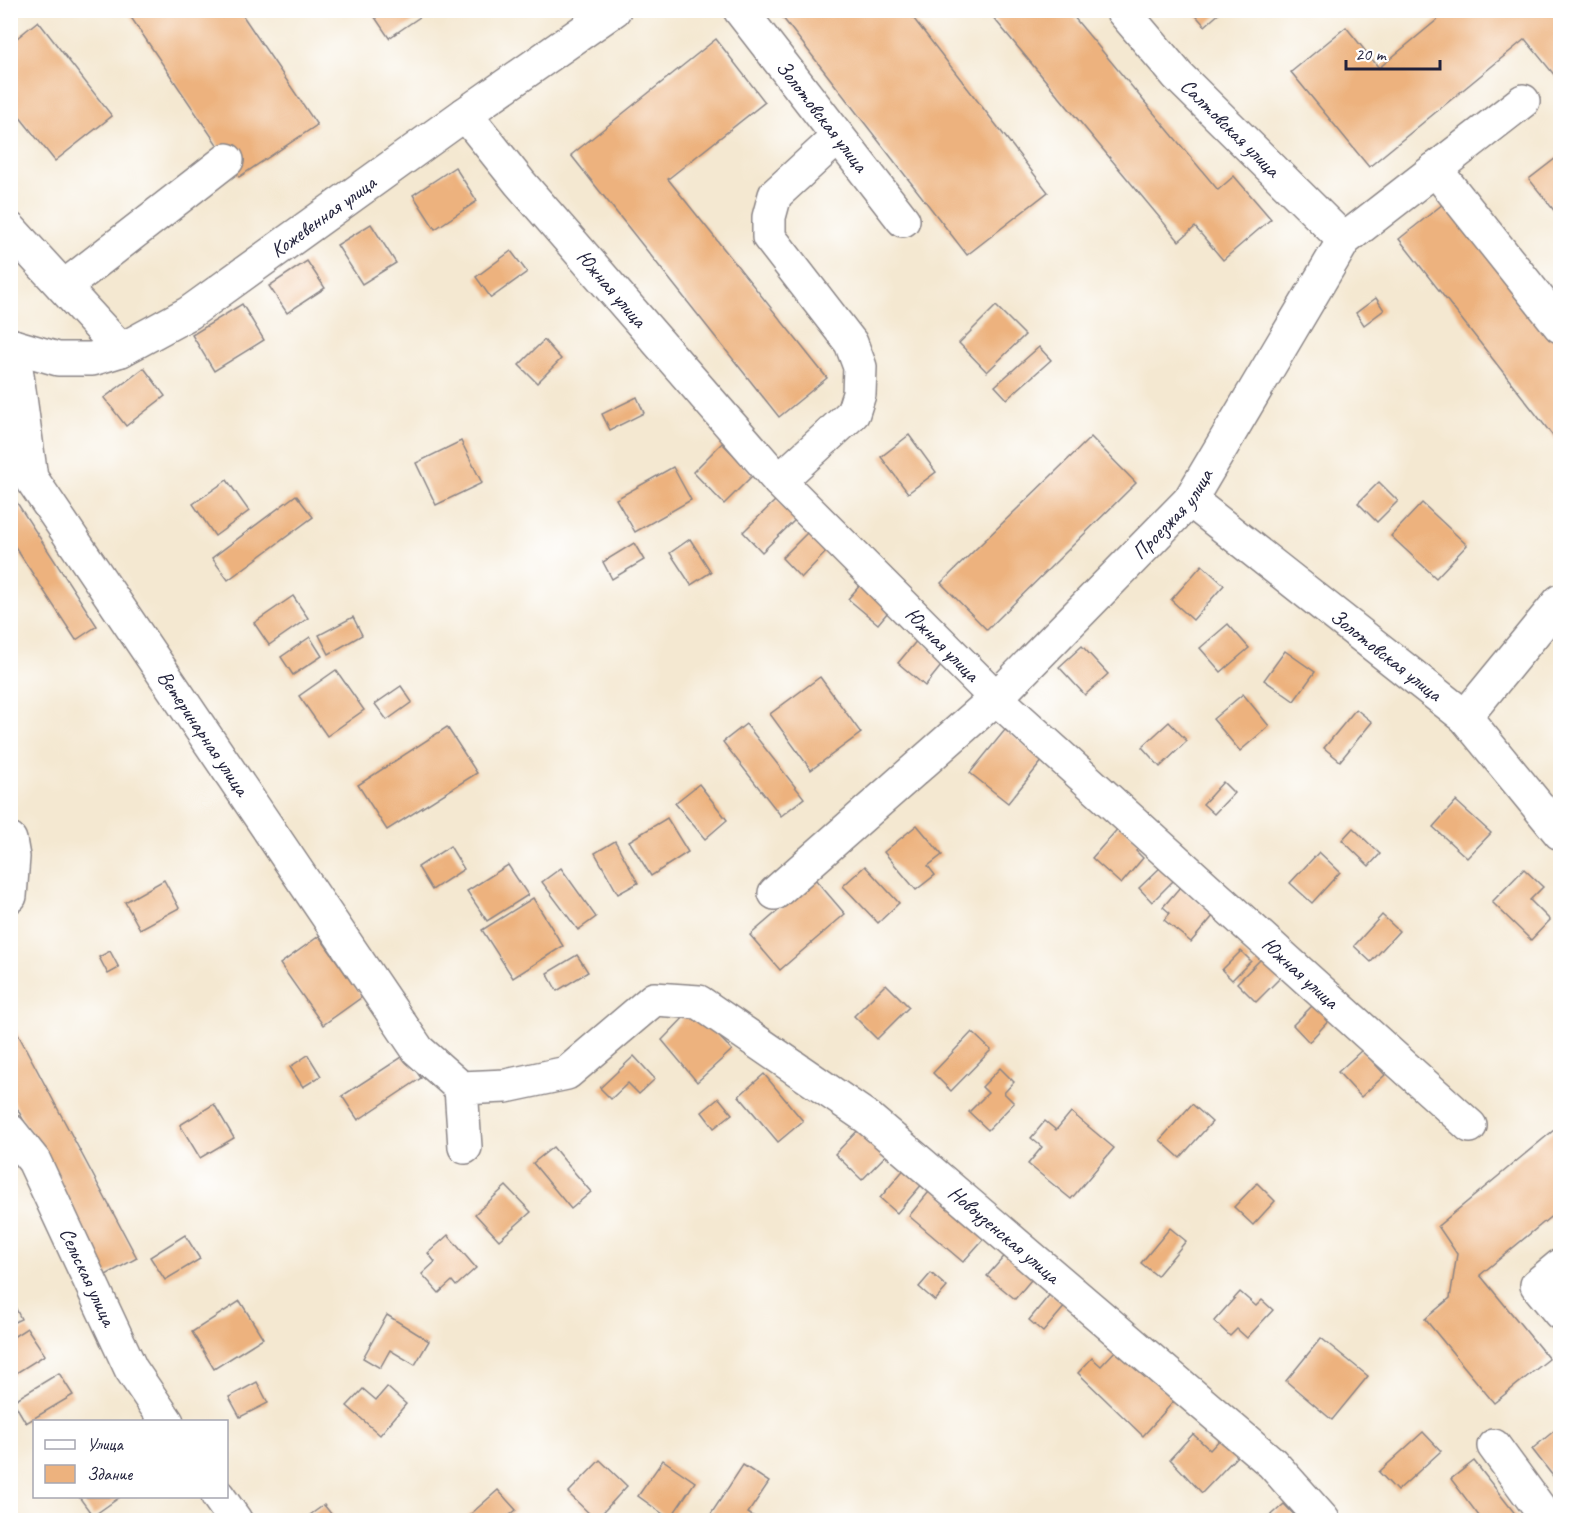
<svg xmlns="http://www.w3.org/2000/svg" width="1571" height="1531" font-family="Caveat,sans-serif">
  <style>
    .building { fill: #edb27e }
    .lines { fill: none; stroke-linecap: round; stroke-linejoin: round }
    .minor-casing { stroke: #8b8586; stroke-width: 36 }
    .minor { stroke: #fff; stroke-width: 33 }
    .labels { text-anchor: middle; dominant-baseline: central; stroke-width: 6; stroke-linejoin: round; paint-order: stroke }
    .street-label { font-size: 21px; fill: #22223b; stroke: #fff }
  </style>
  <rect width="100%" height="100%" fill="#fff"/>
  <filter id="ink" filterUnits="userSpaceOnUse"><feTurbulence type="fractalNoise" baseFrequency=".0167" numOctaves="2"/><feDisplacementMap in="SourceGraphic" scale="12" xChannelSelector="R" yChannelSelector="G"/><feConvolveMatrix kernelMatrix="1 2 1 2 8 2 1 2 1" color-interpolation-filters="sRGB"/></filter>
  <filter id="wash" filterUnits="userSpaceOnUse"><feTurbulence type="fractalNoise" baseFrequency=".008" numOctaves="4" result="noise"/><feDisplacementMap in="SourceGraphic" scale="24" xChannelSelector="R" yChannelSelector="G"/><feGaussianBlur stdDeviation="1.35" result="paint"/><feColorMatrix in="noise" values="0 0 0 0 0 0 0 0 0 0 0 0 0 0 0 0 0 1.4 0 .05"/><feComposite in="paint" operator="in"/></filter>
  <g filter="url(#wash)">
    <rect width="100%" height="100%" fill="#f4e8d1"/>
    <g id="blocks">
      <g class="building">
        <polygon points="126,10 239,10 317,125 239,177"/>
        <polygon points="370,10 430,10 389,38"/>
        <polygon points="439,10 460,10 446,20"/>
        <polygon points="792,10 907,10 1048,192 967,255 783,18"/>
        <polygon points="987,10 1068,10 1218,190 1234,176 1271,219 1223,260 1195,227 1179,241"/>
        <polygon points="1191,10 1223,10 1205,26"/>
        <polygon points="1449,10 1498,10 1502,16 1508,10 1560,10 1560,82 1525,39 1369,167 1291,72 1346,27 1379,68"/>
        <polygon points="38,21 112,116 55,161 10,105 10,40 12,42"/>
        <polygon points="716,39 765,102 668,179 827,378 779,417 571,155"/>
        <polygon points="1560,155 1560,210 1556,213 1529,179"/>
        <polygon points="455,167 477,201 435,229 413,195"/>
        <polygon points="1448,200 1560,343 1560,445 1399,239"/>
        <polygon points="371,224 396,263 362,284 337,245"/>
        <polygon points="511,251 527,272 491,298 476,277"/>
        <polygon points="307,261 325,288 287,313 269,286"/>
        <polygon points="1376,298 1384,310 1364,325 1356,313"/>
        <polygon points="242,304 264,340 214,371 192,335"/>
        <polygon points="996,306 1025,335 987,372 959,343"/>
        <polygon points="544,340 561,359 537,383 519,365"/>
        <polygon points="1039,347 1051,360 1007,399 995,386"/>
        <polygon points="144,368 165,396 126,426 104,398"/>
        <polygon points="637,397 644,413 610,430 602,414"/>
        <polygon points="909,435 936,472 908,493 881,457"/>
        <polygon points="1091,437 1136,483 987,630 941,583"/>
        <polygon points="461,441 482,483 436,505 416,463"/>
        <polygon points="722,443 753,475 724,504 693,472"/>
        <polygon points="673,467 691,500 635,532 616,499"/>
        <polygon points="227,480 249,511 215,536 193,504"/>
        <polygon points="1379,482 1398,501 1377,522 1358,503"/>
        <polygon points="10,492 97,626 76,640 10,539"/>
        <polygon points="296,495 313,517 228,580 212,558"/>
        <polygon points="777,499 796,519 762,552 743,532"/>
        <polygon points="1422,503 1467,545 1436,578 1391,536"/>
        <polygon points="810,530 829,549 801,578 782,558"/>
        <polygon points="690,539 711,572 691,585 670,553"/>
        <polygon points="634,543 644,560 612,579 603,562"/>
        <polygon points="1202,565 1224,585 1193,620 1171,600"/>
        <polygon points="863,582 893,606 878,624 848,599"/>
        <polygon points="293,596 308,618 269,645 254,623"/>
        <polygon points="353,617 362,635 329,654 319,635"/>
        <polygon points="1228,624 1249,648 1221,672 1200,648"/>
        <polygon points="310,637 322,656 293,675 281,657"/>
        <polygon points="918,639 945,661 925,686 898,663"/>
        <polygon points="1082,646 1108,674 1085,695 1059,667"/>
        <polygon points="1285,651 1315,672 1294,701 1264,680"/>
        <polygon points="336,670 364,710 327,736 299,696"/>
        <polygon points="820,677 861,733 811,770 770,714"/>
        <polygon points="401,686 412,702 387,720 375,704"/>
        <polygon points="1243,694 1269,726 1240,751 1213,719"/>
        <polygon points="1356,709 1372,722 1340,761 1324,748"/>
        <polygon points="1169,722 1187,741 1160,767 1142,747"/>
        <polygon points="746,724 804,798 781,816 723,742"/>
        <polygon points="447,727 477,773 387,830 358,785"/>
        <polygon points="1005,730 1043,760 1008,803 970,773"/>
        <polygon points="1223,782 1234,793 1214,814 1203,804"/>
        <polygon points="699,784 727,820 705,839 675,803"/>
        <polygon points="1456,801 1491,833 1467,858 1433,827"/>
        <polygon points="667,818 688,852 651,876 629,841"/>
        <polygon points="917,825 942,855 928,866 935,875 916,890 884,852"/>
        <polygon points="1121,825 1142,844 1136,851 1143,858 1121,884 1092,858"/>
        <polygon points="1353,828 1380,854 1369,866 1342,840"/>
        <polygon points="615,841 638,883 618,894 595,853"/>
        <polygon points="450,846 464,869 432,890 418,867"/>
        <polygon points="1319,852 1340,872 1312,903 1290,883"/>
        <polygon points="508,865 528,895 487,921 467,891"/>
        <polygon points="1163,865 1176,878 1152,902 1139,888"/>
        <polygon points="865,866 899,903 878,923 843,886"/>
        <polygon points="561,868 596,917 578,930 542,882"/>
        <polygon points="1524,869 1543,887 1530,900 1550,920 1531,940 1492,902"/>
        <polygon points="815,879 845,914 780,970 750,935"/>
        <polygon points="164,880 179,908 140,929 125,902"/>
        <polygon points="1180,887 1214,915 1191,942 1164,920 1170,913 1163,907"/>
        <polygon points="533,898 563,946 513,978 482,930"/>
        <polygon points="1382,915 1399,931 1371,962 1354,946"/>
        <polygon points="319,936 362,997 323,1025 280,964"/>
        <polygon points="110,951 119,968 108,974 99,957"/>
        <polygon points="1241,951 1251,961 1232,980 1222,970"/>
        <polygon points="1268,952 1287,971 1256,1002 1237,983"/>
        <polygon points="577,955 588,972 557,991 547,973"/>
        <polygon points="886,984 909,1007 877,1039 854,1016"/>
        <polygon points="1318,1000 1334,1015 1309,1042 1293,1025"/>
        <polygon points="692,1009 732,1050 697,1082 662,1040"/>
        <polygon points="10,1019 137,1258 106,1275 10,1095"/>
        <polygon points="972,1032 991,1050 951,1091 933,1073"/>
        <polygon points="1362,1050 1385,1075 1361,1097 1338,1072"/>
        <polygon points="308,1055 321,1076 303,1087 290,1067"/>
        <polygon points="405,1055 421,1078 358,1120 342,1096"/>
        <polygon points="634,1056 655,1079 639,1094 628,1083 611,1099 600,1088"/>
        <polygon points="1000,1068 1014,1082 1004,1093 1014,1103 988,1130 969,1112 988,1093 982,1087"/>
        <polygon points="764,1074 803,1121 778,1142 739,1096"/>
        <polygon points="719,1098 732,1114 714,1128 702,1112"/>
        <polygon points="214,1104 234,1138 200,1158 180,1125"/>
        <polygon points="1192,1104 1212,1122 1180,1158 1160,1140"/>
        <polygon points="1071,1112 1114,1148 1071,1199 1028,1164 1042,1147 1031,1138 1045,1121 1056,1130"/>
        <polygon points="864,1124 891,1150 862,1180 835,1154"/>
        <polygon points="1560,1125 1560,1209 1480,1275 1549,1359 1494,1403 1425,1319 1450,1298 1457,1254 1438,1226"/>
        <polygon points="553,1147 591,1192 571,1209 533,1163"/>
        <polygon points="906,1167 924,1182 897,1213 880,1198"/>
        <polygon points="1257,1183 1275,1201 1253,1225 1234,1207"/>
        <polygon points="506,1186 531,1212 499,1240 475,1214"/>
        <polygon points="933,1187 988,1234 963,1262 909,1216"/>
        <polygon points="1170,1228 1186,1241 1157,1276 1141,1263"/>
        <polygon points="185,1235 200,1259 165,1280 150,1257"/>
        <polygon points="448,1235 476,1268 456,1286 452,1281 439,1293 422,1274 435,1262 428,1253"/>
        <polygon points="1009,1251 1036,1274 1015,1299 987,1276"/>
        <polygon points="931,1273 947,1287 935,1301 919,1287"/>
        <polygon points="1240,1292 1256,1306 1262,1300 1273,1310 1247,1338 1237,1329 1230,1336 1214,1321"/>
        <polygon points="1051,1293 1066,1305 1043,1332 1029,1320"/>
        <polygon points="10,1297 21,1319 10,1324"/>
        <polygon points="240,1301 263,1338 214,1369 192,1332"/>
        <polygon points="387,1315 429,1341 415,1365 390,1350 380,1368 363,1358"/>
        <polygon points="27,1328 45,1355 10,1377 10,1339"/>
        <polygon points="1321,1338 1368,1376 1332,1420 1286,1381"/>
        <polygon points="1118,1348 1175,1400 1143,1436 1078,1373 1092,1358 1101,1366"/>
        <polygon points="59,1373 73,1395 26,1423 13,1401"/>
        <polygon points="257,1382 268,1403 240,1417 229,1397"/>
        <polygon points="387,1387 406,1404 380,1435 347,1406 363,1389 376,1400"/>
        <polygon points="1560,1426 1560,1485 1532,1449"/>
        <polygon points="1423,1432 1441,1451 1397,1491 1379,1472"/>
        <polygon points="1193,1434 1210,1450 1223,1436 1240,1453 1202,1493 1170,1459"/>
        <polygon points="600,1460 627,1486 596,1520 568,1493"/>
        <polygon points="663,1460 695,1482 670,1519 638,1496"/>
        <polygon points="1474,1461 1520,1520 1482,1520 1451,1479"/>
        <polygon points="743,1465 769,1482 748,1513 759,1520 707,1520"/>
        <polygon points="498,1490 516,1510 504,1520 464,1520"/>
        <polygon points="79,1497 120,1497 93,1516"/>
        <polygon points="1284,1504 1299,1520 1266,1520"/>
        <polygon points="324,1505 336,1520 303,1520"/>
      </g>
    </g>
  </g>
  <g filter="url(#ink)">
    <use href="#blocks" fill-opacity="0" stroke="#8b8586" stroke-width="1.5"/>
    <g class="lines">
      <g class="minor-casing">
        <g id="minor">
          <path id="s1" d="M740 10 903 220"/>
          <path id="s2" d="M1122 10 1178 76 1344 240"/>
          <path id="s3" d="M465 114 520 183 779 481 996 698 1470 1126"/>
          <polyline points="1435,169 1560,326"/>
          <polyline points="10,229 121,350"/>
          <polyline points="64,287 227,160"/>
          <path id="s4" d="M10 345 58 359H92L121 350 189 313 465 114 614 10"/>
          <path id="s5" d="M13 346 31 478 418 1050 461 1088"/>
          <polyline points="779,481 853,413 859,394 860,367 851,343 769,237 769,217 775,195 838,137"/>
          <path id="s6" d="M1190 500 1465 717 1560 833"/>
          <polyline points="1465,717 1560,601"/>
          <polyline points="10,840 13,857 10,896"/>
          <path id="s7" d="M775 893 996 698 1190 500 1344 240 1523 101"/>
          <path id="s8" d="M10 1131 34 1161 131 1369 167 1422"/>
          <path id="s9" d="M465 1147 461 1088 506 1086 567 1073 654 999 699 1002 868 1118 1272 1463 1323 1520"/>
          <polyline points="1560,1266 1537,1285 1560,1313"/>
          <polyline points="1494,1446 1548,1520"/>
          <polyline points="218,1496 235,1520"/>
        </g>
      </g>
      <use href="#minor" class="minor"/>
    </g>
  </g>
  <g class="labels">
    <g class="street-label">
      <text stroke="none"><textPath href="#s1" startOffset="134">Золотовская улица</textPath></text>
      <text stroke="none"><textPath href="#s2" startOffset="160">Салтовская улица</textPath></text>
      <text stroke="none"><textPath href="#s4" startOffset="357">Кожевенная улица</textPath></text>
      <text stroke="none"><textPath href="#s3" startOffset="228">Южная улица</textPath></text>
      <text stroke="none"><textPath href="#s7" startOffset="550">Проезжая улица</textPath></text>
      <text stroke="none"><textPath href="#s3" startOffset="714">Южная улица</textPath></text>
      <text stroke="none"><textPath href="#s6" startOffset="250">Золотовская улица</textPath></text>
      <text stroke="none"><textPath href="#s5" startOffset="441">Ветеринарная улица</textPath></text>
      <text stroke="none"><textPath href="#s3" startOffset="1200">Южная улица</textPath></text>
      <text stroke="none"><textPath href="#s9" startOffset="710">Новоузенская улица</textPath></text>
      <text stroke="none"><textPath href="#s8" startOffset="166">Сельская улица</textPath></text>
    </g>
  </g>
  <rect width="1571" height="1531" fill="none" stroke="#fff" stroke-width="36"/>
  <rect x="33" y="1420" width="195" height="78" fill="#ffffff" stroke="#a7a7b1" stroke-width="1.5"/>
  <rect x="45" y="1440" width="30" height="9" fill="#ffffff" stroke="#a7a7b1" stroke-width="1.5"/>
  <text x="87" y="1450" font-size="18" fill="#22223b">Улица</text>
  <rect x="45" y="1465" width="30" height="18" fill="#edb27e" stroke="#a7a7b1" stroke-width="1.5"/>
  <text x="87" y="1480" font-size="18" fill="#22223b">Здание</text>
  <path d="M1346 60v9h94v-9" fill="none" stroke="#22223b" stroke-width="3"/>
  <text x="1355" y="60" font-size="18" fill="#22223b" stroke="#ffffff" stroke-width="4.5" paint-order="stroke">20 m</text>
</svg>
